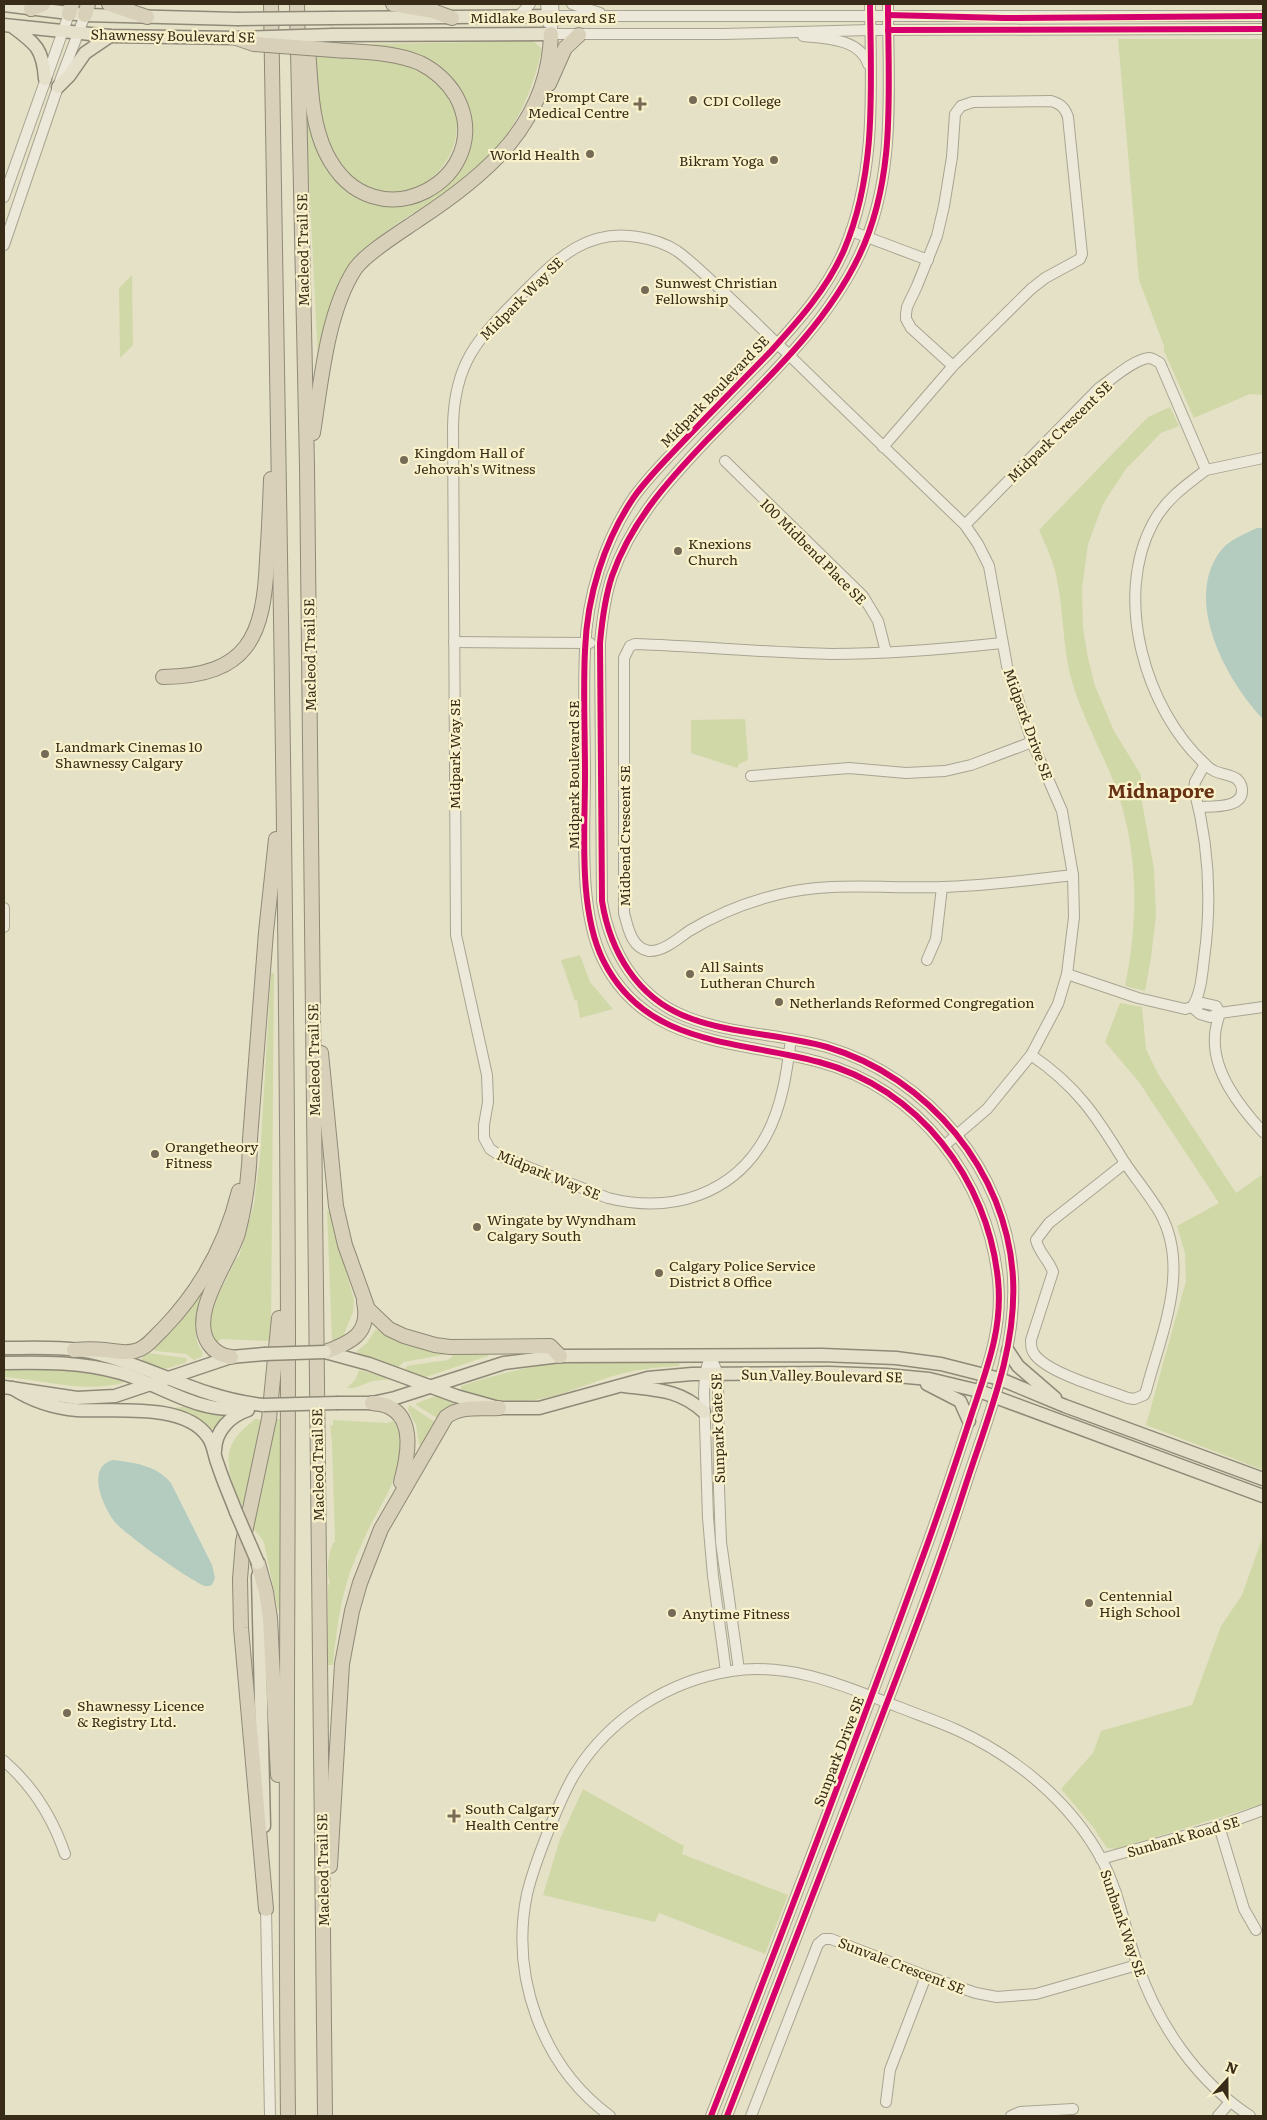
<svg xmlns="http://www.w3.org/2000/svg" width="1267" height="2120" font-family="Literata,serif">
  <style>
    .green { fill: #d1d8a7 }
    .water { fill: #b4cbbf }
    .lines { fill: none; stroke-linecap: round; stroke-linejoin: round }
    .minor-casing { stroke: #a9a491; stroke-width: 12 }
    .major-casing { stroke: #8f8978; stroke-width: 15 }
    .highway-casing { stroke: #8f8978; stroke-width: 16 }
    .minor { stroke: #ece9da; stroke-width: 10 }
    .major { stroke: #e5e0ca; stroke-width: 12 }
    .highway { stroke: #d8d0b8; stroke-width: 14 }
    .major-bridge-casing { stroke: #8f8978; stroke-width: 15; stroke-linecap: butt }
    .highway-bridge-casing { stroke: #8f8978; stroke-width: 16; stroke-linecap: butt }
    .major-bridge { stroke: #e5e0ca; stroke-width: 12 }
    .highway-bridge { stroke: #d8d0b8; stroke-width: 14 }
    .cycleway-casing { stroke: #f9f1ca; stroke-width: 9 }
    .cycleway { stroke: #d6006c; stroke-width: 6 }
    .poi-dot { fill: #756b56; stroke: #f9f1ca; stroke-width: 2 }
    .labels { text-anchor: middle; dominant-baseline: central; stroke-width: 4.5; stroke-linejoin: round; paint-order: stroke }
    .street-label { font-size: 14px; fill: #382c19; stroke: #f9f1ca }
    .poi-label { font-size: 14px; fill: #382c19; stroke: #f9f1ca; text-anchor: start }
    .district-label { font-size: 19px; font-weight: bold; fill: #693114; stroke: #f9f1ca }
  </style>
  <rect width="100%" height="100%" fill="#e5e1c7"/>
  <g class="green">
    <polygon points="1118,39 1263,39 1263,395 1250,394 1194,418 1164,351 1164,346 1139,280"/>
    <path d="M533 41 542 49C526 120 496 160 436 199 413 213 386 228 368 248 361 256 358 270 354 279 342 306 330 332 318 359L306 120H310L347 186 412 200 467 152 473 133 469 130 447 77 372 48V44Z"/>
    <path d="M317 54C345 57 399 57 422 70 504 119 425 229 358 181 348 174 336 161 331 149 319 119 317 88 314 56Z"/>
    <polygon points="132,275 133,345 120,358 119,288"/>
    <path d="M1170 407 1179 426 1161 433 1126 469 1103 504 1088 544 1082 588 1083 628 1088 658 1095 686 1114 731 1141 775V796L1154 869 1156 915 1151 958 1145 991 1125 986C1139 917 1139 846 1113 780 1098 743 1078 709 1069 670 1063 641 1063 610 1057 580 1054 562 1046 546 1039 530L1148 417Z"/>
    <polygon points="745,719 748,760 739,764 737,768 691,753 691,720"/>
    <polygon points="580,955 590,982 613,1009 580,1018 577,1000 575,1001 561,960"/>
    <path d="M271 973H274L271 1334 269 1341 222 1339 216 1343C200 1316 226 1285 235 1260L239 1256 254 1204 260 1157Z"/>
    <polygon points="1120,1003 1142,1007 1146,1049 1158,1074 1236,1193 1263,1174 1263,1470 1146,1425 1186,1281 1185,1253 1177,1226 1219,1203 1139,1082 1105,1042"/>
    <polygon points="327,1210 330,1213 354,1300 353,1312 342,1339 332,1342"/>
    <path d="M211 1273C204 1297 186 1330 203 1353L201 1357 194 1360 186 1354 155 1351 153 1346Z"/>
    <polygon points="375,1330 379,1330 384,1333 448,1353 448,1354 404,1362 397,1368 358,1355 357,1351 367,1343"/>
    <polygon points="488,1351 488,1356 426,1377 406,1371 405,1369 407,1366 412,1365 448,1360 452,1357 453,1353"/>
    <polygon points="148,1353 186,1358 187,1360 185,1363 162,1370 141,1362 142,1358"/>
    <path d="M571 1361H680L679 1366C655 1367 630 1370 607 1378 578 1387 552 1400 522 1401 500 1402 481 1397 461 1391V1386C498 1374 533 1365 571 1361Z"/>
    <path d="M4 1369 82 1370 123 1379V1383C82 1393 45 1380 4 1377Z"/>
    <polygon points="359,1370 394,1379 373,1381 354,1388 347,1388 355,1380"/>
    <path d="M438 1395 453 1400V1405C446 1408 443 1416 437 1418L416 1405 417 1403Z"/>
    <polygon points="409,1405 435,1422 435,1425 423,1446 419,1445 416,1425 408,1410"/>
    <polygon points="189,1406 224,1412 226,1416 214,1429 211,1429 174,1408"/>
    <path d="M255 1419 263 1420 244 1510C235 1490 221 1463 233 1442 238 1433 247 1426 255 1419Z"/>
    <path d="M273 1419H283L282 1579 279 1582 282 1586 281 1610H278L264 1543C261 1535 254 1532 250 1523Z"/>
    <path d="M333 1420 387 1423 393 1421C416 1452 385 1498 370 1526 363 1541 356 1556 350 1572 340 1602 336 1633 333 1665H328V1586L330 1582C325 1571 329 1555 333 1543L335 1542 332 1443 330 1425 333 1426Z"/>
    <polygon points="1263,1536 1263,1804 1117,1849 1107,1848 1093,1827 1061,1789 1093,1753 1101,1731 1192,1705 1221,1626 1242,1595"/>
    <polygon points="583,1789 684,1846 682,1854 788,1895 765,1954 659,1913 655,1922 543,1895 560,1839"/>
  </g>
  <g class="water">
    <path d="M1257 528H1263V719C1227 681 1184 603 1219 553 1228 540 1243 535 1257 528Z"/>
    <path d="M113 1460C135 1463 156 1465 171 1483L212 1565 215 1578 212 1585C210 1586 207 1586 205 1586 191 1581 123 1533 114 1521 102 1505 86 1467 113 1460Z"/>
  </g>
  <g class="lines">
    <g class="minor-casing">
      <g id="minor">
        <polyline points="546,4 548,23"/>
        <polyline points="572,4 600,13"/>
        <polyline points="554,16 1263,16"/>
        <polyline points="517,18 530,4"/>
        <polyline points="551,34 723,34 870,30 1263,29"/>
        <polyline points="551,34 554,16 553,4"/>
        <path d="M803 36C826 38 860 39 868 64"/>
        <polyline points="4,197 69,14"/>
        <polyline points="851,231 928,260"/>
        <polyline points="4,245 60,81 85,15"/>
        <path d="M883 447 953 366 1031 289 1045 278 1080 259 1082 254 1068 117C1065 108 1061 104 1051 101L973 102 961 106 955 114 952 157 944 206 937 236 917 286 907 307 906 314V319L911 328 953 366"/>
        <polyline points="725,461 863,596 878,621 886,652"/>
        <polyline points="1206,470 1263,458"/>
        <path d="M965 525 1099 388C1111 380 1134 359 1149 358 1153 358 1156 361 1160 363L1206 470C1186 485 1165 500 1153 523 1113 597 1145 709 1205 764L1195 782 1194 789C1209 845 1212 902 1204 959 1202 975 1201 994 1192 1007L1185 1009 1138 998 1067 974"/>
        <polyline points="454,642 590,643"/>
        <path d="M1002 643C946 649 889 654 832 654 766 653 700 646 635 644L630 646 624 658V913C628 927 631 948 649 951 663 952 679 938 689 931 717 914 744 903 776 895 830 881 886 889 942 887 986 886 1030 880 1073 875"/>
        <polyline points="751,776 849,768 906,773 945,771 971,765 1032,742"/>
        <path d="M1199 807C1211 806 1243 809 1242 790 1242 786 1240 782 1237 779 1227 772 1216 776 1205 764"/>
        <polyline points="4,908 4,927"/>
        <polyline points="927,960 936,939 942,887"/>
        <path d="M1263 1007 1220 1013 1210 1017 1200 1014 1192 1007 1203 1003 1216 1006 1220 1013C1218 1020 1215 1028 1215 1036 1212 1072 1241 1108 1263 1132"/>
        <path d="M791 1039C787 1071 782 1107 766 1136 734 1195 671 1214 608 1198L502 1157 490 1149 484 1138V1125L488 1102 487 1075 456 935 453 427C454 358 482 335 527 289 559 257 589 228 638 237 651 239 666 244 677 251 691 261 704 274 717 286 741 308 764 331 788 354 846 411 906 468 965 525L978 544 989 566 1007 666 1032 742 1062 811 1073 875 1074 917 1067 974 1058 1004 1031 1055 987 1109 945 1145"/>
        <path d="M1031 1055C1077 1086 1097 1117 1125 1163"/>
        <path d="M1125 1163C1136 1179 1150 1196 1160 1213 1191 1269 1161 1334 1146 1391L1144 1395 1134 1399 1128 1398C1105 1389 1050 1374 1035 1355 1031 1350 1031 1346 1031 1340L1053 1272C1049 1260 1039 1253 1036 1240L1049 1223Z"/>
        <polyline points="710,1355 705,1374 704,1392 708,1518 713,1576 726,1672"/>
        <polyline points="710,1355 718,1374 719,1488 721,1542 739,1670"/>
        <path d="M4 1761C33 1786 53 1819 65 1854"/>
        <polyline points="1219,1826 1244,1909 1256,1930"/>
        <polyline points="1101,1859 1219,1826 1263,1810"/>
        <polyline points="266,1909 270,2116"/>
        <polyline points="886,2102 890,2070 926,1976"/>
        <path d="M610 2116C542 2066 510 1977 527 1894 532 1873 540 1852 548 1832 556 1812 564 1791 576 1772 610 1718 668 1681 731 1671 789 1662 843 1685 896 1706 916 1714 937 1721 957 1730 1016 1757 1071 1802 1102 1860 1120 1894 1125 1931 1138 1966 1159 2026 1197 2081 1250 2116"/>
        <path d="M711 2116C782 1934 852 1751 919 1567 938 1516 955 1465 972 1413 987 1368 1003 1328 998 1280 988 1179 918 1088 819 1062 738 1040 646 1047 603 960 578 909 585 830 585 775 585 733 583 691 585 650 587 596 604 541 634 497 646 480 661 465 675 450 707 416 739 384 771 351 799 320 827 289 844 250 877 172 871 87 870 4"/>
        <path d="M727 2116C772 1999 817 1882 863 1765 898 1674 934 1583 964 1490 986 1421 1017 1352 1013 1278 1007 1171 928 1077 827 1047 782 1034 729 1034 687 1017 637 998 610 951 602 901L600 643C602 621 605 597 612 576 631 522 667 482 706 441 761 384 824 329 859 256 897 177 888 89 888 4"/>
        <polyline points="751,2116 818,1944 824,1939 831,1939 926,1976 976,1993 997,1997 1036,1994 1137,1965"/>
        <polyline points="1011,2116 1020,2112 1073,2109"/>
        <polyline points="1218,2116 1230,2102"/>
      </g>
    </g>
    <g class="major-casing">
      <g id="major">
        <polyline points="4,5 85,15 237,19"/>
        <polyline points="332,18 554,16"/>
        <polyline points="4,25 110,36 236,38"/>
        <path d="M13 27C36 44 43 49 45 79"/>
        <polyline points="333,35 551,34"/>
        <polyline points="58,87 69,76 85,53 110,36"/>
        <path d="M4 1348C35 1348 68 1346 99 1354 157 1369 200 1398 263 1405"/>
        <polyline points="1008,1351 1018,1366 1055,1398"/>
        <polyline points="325,1352 369,1364 456,1396 499,1408 539,1408 648,1378 692,1374 829,1373 886,1375 929,1379 979,1391 1263,1496"/>
        <path d="M4 1363C44 1362 82 1362 121 1373 159 1384 199 1414 240 1408"/>
        <polyline points="927,1384 960,1401 969,1421"/>
        <path d="M624 1386C656 1390 679 1389 704 1412"/>
        <polyline points="4,1387 77,1398 115,1396 231,1357 264,1354"/>
        <path d="M12 1388C32 1401 53 1408 77 1410 113 1412 185 1402 208 1437 214 1445 214 1456 218 1465 223 1481 230 1496 236 1512"/>
        <polyline points="338,1403 372,1403 395,1398 504,1363 560,1356 822,1355 896,1358 941,1364 1000,1379 1065,1406 1263,1479"/>
        <path d="M215 1451C215 1431 230 1416 248 1410"/>
        <polyline points="258,1576 264,1826"/>
      </g>
    </g>
    <g class="highway-casing">
      <g id="highway">
        <polyline points="109,4 147,17"/>
        <path d="M271 4C278 446 287 888 288 1331 288 1593 285 1854 288 2116"/>
        <polyline points="297,4 307,466 325,2116"/>
        <polyline points="393,4 433,11 452,18"/>
        <polyline points="31,9 43,4"/>
        <polyline points="69,14 72,4"/>
        <polyline points="85,15 88,4"/>
        <path d="M307 37C311 75 309 118 326 153 374 250 500 177 456 96 447 81 436 71 420 63 394 52 362 52 334 50"/>
        <polyline points="549,84 565,48 579,35"/>
        <path d="M313 433C321 382 327 312 355 269 366 253 402 231 418 220 487 175 549 123 551 34"/>
        <path d="M163 677C248 676 264 637 267 559 269 532 270 506 271 479"/>
        <polyline points="321,1053 336,1206 345,1245 368,1309 389,1329 404,1336 435,1345 450,1347 550,1346 560,1356"/>
        <path d="M74 1350C85 1349 95 1349 105 1350 115 1351 125 1354 135 1351 147 1348 153 1338 162 1330 200 1291 226 1244 239 1191"/>
        <path d="M325 1352C350 1343 371 1334 364 1302"/>
        <path d="M231 1357C222 1356 214 1351 209 1344 188 1314 229 1263 238 1233 246 1202 250 1171 250 1139L266 932 276 839"/>
        <path d="M372 1403C377 1404 383 1404 387 1406 417 1418 407 1460 401 1482"/>
        <polyline points="258,1563 266,1592 270,1618 278,1775"/>
        <path d="M330 1866 342 1664 352 1611 360 1583 381 1529 446 1417C461 1405 481 1409 499 1408"/>
        <polyline points="266,1909 241,1628 240,1579 243,1542 269,1419 279,1318"/>
      </g>
    </g>
    <use href="#minor" class="minor"/>
    <use href="#major" class="major"/>
    <use href="#highway" class="highway"/>
    <g class="major-bridge-casing">
      <g id="major-bridge">
        <polyline points="237,19 332,18"/>
        <polyline points="238,38 333,35"/>
        <polyline points="264,1354 325,1352"/>
        <polyline points="263,1405 338,1403"/>
        <polyline points="236,1512 258,1563"/>
      </g>
    </g>
    <g class="highway-bridge-casing">
      <polyline id="highway-bridge" points="236,38 254,44 334,50"/>
    </g>
    <use href="#major-bridge" class="major-bridge"/>
    <use href="#highway-bridge" class="highway-bridge"/>
    <g class="cycleway-casing">
      <g id="cycleway">
        <polyline points="888,15 1004,18 1263,16"/>
        <polyline points="888,30 1263,29"/>
        <path d="M711 2116C782 1934 852 1751 919 1567 938 1516 955 1465 972 1413 987 1368 1003 1328 998 1280 988 1179 918 1088 819 1062 738 1040 646 1047 603 960 578 909 585 830 585 775 585 733 583 691 585 650 587 596 604 541 634 497 646 480 661 465 675 450 707 416 739 384 771 351 799 320 827 289 844 250 877 172 871 87 870 4"/>
        <path d="M727 2116C772 1999 817 1882 863 1765 898 1674 934 1583 964 1490 986 1421 1017 1352 1013 1278 1007 1171 928 1077 827 1047 782 1034 729 1034 687 1017 637 998 610 951 602 901L600 643C602 621 605 597 612 576 631 522 667 482 706 441 761 384 824 329 859 256 897 177 888 89 888 4"/>
      </g>
    </g>
    <use href="#cycleway" class="cycleway"/>
  </g>
  <g class="poi-dot">
    <circle cx="693" cy="100" r="5"/>
    <path d="M637.5 96.5h5v5h5v5h-5v5h-5v-5h-5v-5h5z"/>
    <circle cx="590" cy="154" r="5"/>
    <circle cx="774" cy="160" r="5"/>
    <circle cx="645" cy="290" r="5"/>
    <circle cx="404" cy="460" r="5"/>
    <circle cx="678" cy="551" r="5"/>
    <circle cx="45" cy="754" r="5"/>
    <circle cx="690" cy="974" r="5"/>
    <circle cx="779" cy="1002" r="5"/>
    <circle cx="155" cy="1154" r="5"/>
    <circle cx="477" cy="1227" r="5"/>
    <circle cx="659" cy="1273" r="5"/>
    <circle cx="1089" cy="1603" r="5"/>
    <circle cx="672" cy="1613" r="5"/>
    <circle cx="67" cy="1713" r="5"/>
    <path d="M451.5 1808.5h5v5h5v5h-5v5h-5v-5h-5v-5h5z"/>
  </g>
  <g class="labels">
    <g class="street-label">
      <text x="543" y="17">Midlake Boulevard SE</text>
      <text transform="translate(173 35) rotate(1)">Shawnessy Boulevard SE</text>
      <text transform="translate(302 250) rotate(-91)">Macleod Trail SE</text>
      <text transform="translate(521 298) rotate(-45)">Midpark Way SE</text>
      <text transform="translate(714 391) rotate(-46)">Midpark Boulevard SE</text>
      <text transform="translate(1059 431) rotate(-44)">Midpark Crescent SE</text>
      <text transform="translate(814 551) rotate(45)">100 Midbend Place SE</text>
      <text transform="translate(309 655) rotate(-91)">Macleod Trail SE</text>
      <text transform="translate(1029 724) rotate(70)">Midpark Drive SE</text>
      <text transform="translate(454 754) rotate(-90)">Midpark Way SE</text>
      <text transform="translate(573 775) rotate(-90)">Midpark Boulevard SE</text>
      <text transform="translate(624 836) rotate(-90)">Midbend Crescent SE</text>
      <text transform="translate(313 1060) rotate(-91)">Macleod Trail SE</text>
      <text transform="translate(549 1174) rotate(22)">Midpark Way SE</text>
      <text transform="translate(822 1375) rotate(1)">Sun Valley Boulevard SE</text>
      <text transform="translate(717 1428) rotate(-92)">Sunpark Gate SE</text>
      <text transform="translate(317 1465) rotate(-91)">Macleod Trail SE</text>
      <text transform="translate(838 1751) rotate(-69)">Sunpark Drive SE</text>
      <text transform="translate(1183 1836) rotate(-16)">Sunbank Road SE</text>
      <text transform="translate(322 1870) rotate(-91)">Macleod Trail SE</text>
      <text transform="translate(1124 1923) rotate(71)">Sunbank Way SE</text>
      <text transform="translate(902 1965) rotate(21)">Sunvale Crescent SE</text>
    </g>
    <g class="poi-label">
      <text x="629" y="96" text-anchor="end">Prompt Care<tspan x="629" dy="16">Medical Centre</tspan></text>
      <text x="703" y="100">CDI College</text>
      <text x="580" y="154" text-anchor="end">World Health</text>
      <text x="764" y="160" text-anchor="end">Bikram Yoga</text>
      <text x="655" y="282">Sunwest Christian<tspan x="655" dy="16">Fellowship</tspan></text>
      <text x="414" y="452">Kingdom Hall of<tspan x="414" dy="16">Jehovah's Witness</tspan></text>
      <text x="688" y="543">Knexions<tspan x="688" dy="16">Church</tspan></text>
      <text x="55" y="746">Landmark Cinemas 10<tspan x="55" dy="16">Shawnessy Calgary</tspan></text>
      <text x="700" y="966">All Saints<tspan x="700" dy="16">Lutheran Church</tspan></text>
      <text x="789" y="1002">Netherlands Reformed Congregation</text>
      <text x="165" y="1146">Orangetheory<tspan x="165" dy="16">Fitness</tspan></text>
      <text x="487" y="1219">Wingate by Wyndham<tspan x="487" dy="16">Calgary South</tspan></text>
      <text x="669" y="1265">Calgary Police Service<tspan x="669" dy="16">District 8 Office</tspan></text>
      <text x="1099" y="1595">Centennial<tspan x="1099" dy="16">High School</tspan></text>
      <text x="682" y="1613">Anytime Fitness</text>
      <text x="77" y="1705">Shawnessy Licence<tspan x="77" dy="16">&amp; Registry Ltd.</tspan></text>
      <text x="465" y="1808">South Calgary<tspan x="465" dy="16">Health Centre</tspan></text>
    </g>
    <g class="district-label">
      <text x="1161" y="790">Midnapore</text>
    </g>
  </g>
  <rect width="1267" height="2120" fill="none" stroke="#382c19" stroke-width="10"/>
  <g transform="translate(1227 2080) rotate(21)" stroke="#f9f1ca" stroke-width="4" paint-order="stroke">
  <path d="M0-4L9 19L0 12L-9 19Z" fill="#382c19"/>
  <text y="-8" font-size="14" font-weight="bold" text-anchor="middle" fill="#382c19">N</text>
  </g>
</svg>
